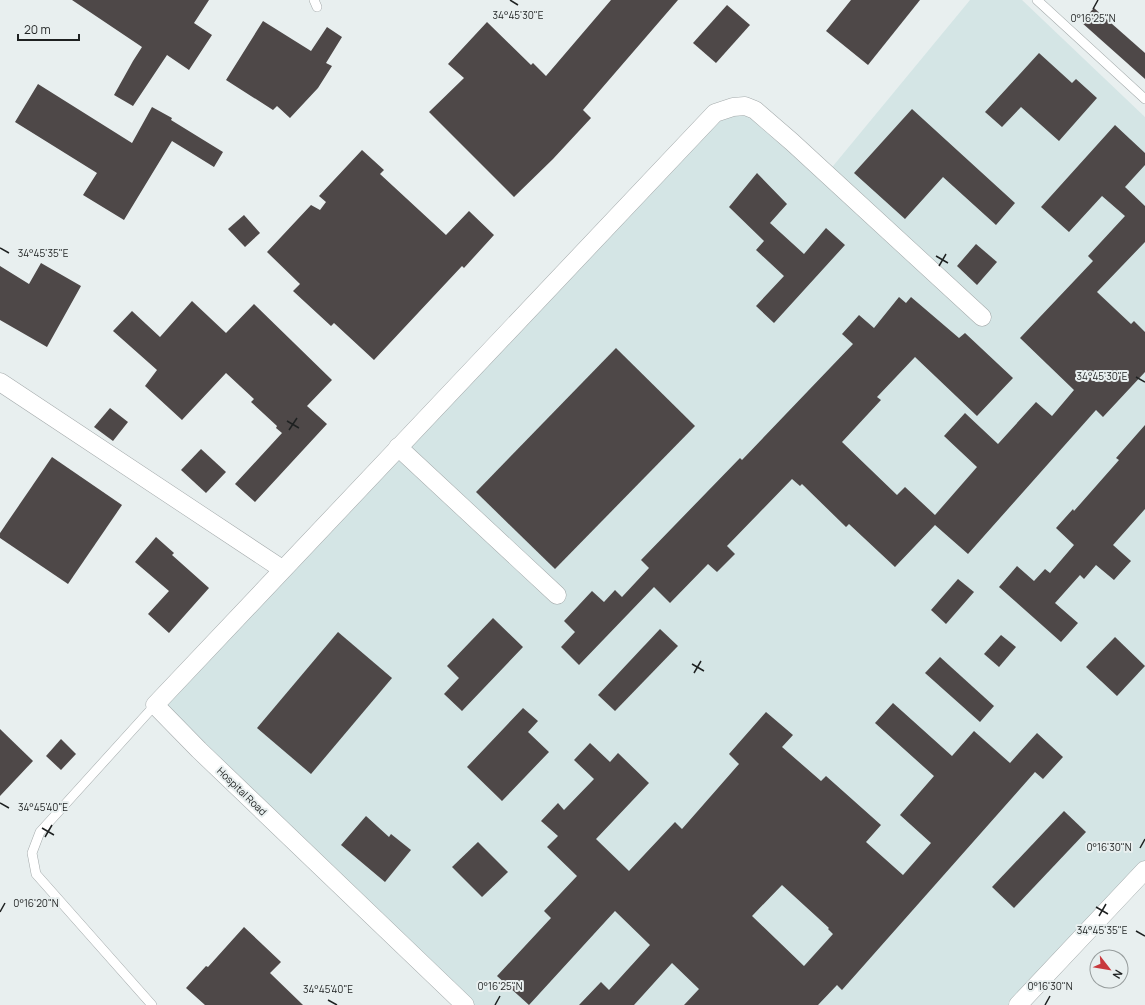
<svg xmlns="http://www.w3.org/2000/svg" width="1145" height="1005" font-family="Manrope,sans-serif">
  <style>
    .built { fill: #d4e5e5 }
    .building { fill: #4e4848; fill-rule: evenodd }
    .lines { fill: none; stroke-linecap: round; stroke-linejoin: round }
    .lane-casing { stroke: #a5abac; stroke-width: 10 }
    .street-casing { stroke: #a5abac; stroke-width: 19 }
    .lane { stroke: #fff; stroke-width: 9 }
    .street { stroke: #fff; stroke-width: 18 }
    .ticks { fill: none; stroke: #1e2121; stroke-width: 1.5 }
    .labels { text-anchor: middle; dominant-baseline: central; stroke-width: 4; stroke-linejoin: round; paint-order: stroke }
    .street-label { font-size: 10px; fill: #1e2121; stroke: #e8efef }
    .ticks-label { font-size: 10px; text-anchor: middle; fill: #1e2121; stroke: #e8efef; stroke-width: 4; stroke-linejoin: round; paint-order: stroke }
  </style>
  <rect width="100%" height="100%" fill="#e8efef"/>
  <polygon class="built" points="970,0 1022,0 1145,117 1145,865 1008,1005 466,1005 157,705 714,118 751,112 824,177"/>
  <g class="building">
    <polygon points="72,0 209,0 194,23 212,35 189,70 167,55 133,106 114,95 133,61 142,47"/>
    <polygon points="611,0 678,0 583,110 591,118 553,159 514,197 429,112 464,78 448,64 487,22 531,65 533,63 546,76"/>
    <polygon points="851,0 920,0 868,65 826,31"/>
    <polygon points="727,5 750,25 716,63 693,43"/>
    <polygon points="1094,8 1145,53 1145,79 1081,22"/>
    <polygon points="263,21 311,51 327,27 342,37 326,63 332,66 318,88 290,118 277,106 273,110 226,80"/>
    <polygon points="1039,53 1072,83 1076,79 1097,98 1059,141 1021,107 1002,127 985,112"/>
    <polygon points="38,84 132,143 152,107 172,118 171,120 223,152 214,167 172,141 124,220 83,195 97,173 15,122"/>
    <polygon points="912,109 1015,203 996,225 943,177 905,219 854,173"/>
    <polygon points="1115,125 1145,153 1145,165 1125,187 1145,206 1145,242 1097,292 1131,324 1134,321 1145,332 1145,372 1103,417 1096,410 968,554 935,525 895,567 849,524 846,527 802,484 800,486 792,479 727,546 735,554 717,572 708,564 670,603 654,587 579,665 561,647 575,632 564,621 592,591 604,602 615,590 622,597 649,568 641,560 740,458 742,460 853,344 842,334 859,315 874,328 899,297 906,303 911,297 959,338 965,333 1013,378 977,416 915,357 877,397 881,400 842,442 897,495 905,487 935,515 977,467 944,436 965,413 998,444 1036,402 1052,416 1074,390 1020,338 1093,261 1088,256 1125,216 1102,196 1069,232 1041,207"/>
    <polygon points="362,150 384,170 380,174 446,235 469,211 494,235 464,268 462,266 374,360 334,323 331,326 293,291 300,284 267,252 311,205 320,210 326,202 319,196"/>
    <polygon points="757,173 787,204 770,223 804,254 826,228 845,245 774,323 756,306 784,276 756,250 764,241 729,207"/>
    <polygon points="244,215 260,233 245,247 228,229"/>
    <polygon points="976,244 997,262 977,285 957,266"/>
    <polygon points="41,263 81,286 47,347 0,320 0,266 29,284"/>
    <polygon points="192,301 226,333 254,304 332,380 307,406 327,424 255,502 235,484 282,433 276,428 277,426 251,402 254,399 226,373 182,420 145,386 157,370 113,331 132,311 160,337"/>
    <polygon points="616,348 695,426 555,569 476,492"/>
    <polygon points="110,408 128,422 113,441 94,427"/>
    <polygon points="1145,425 1145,509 1113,545 1131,561 1114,580 1096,565 1084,579 1080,575 1055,603 1078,623 1061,642 999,587 1017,566 1034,581 1045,569 1050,573 1074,545 1056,528 1073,509 1074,511 1119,460 1116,458"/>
    <polygon points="201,449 226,472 206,493 181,470"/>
    <polygon points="52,457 122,505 68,584 0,538 0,533"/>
    <polygon points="156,537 174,553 172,555 209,588 169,633 148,614 169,591 135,562"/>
    <polygon points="958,579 974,592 946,624 931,610"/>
    <polygon points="493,618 523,647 462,711 444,694 459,678 447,666"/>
    <polygon points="660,629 678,646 615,711 598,695"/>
    <polygon points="338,632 392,678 311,774 257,728"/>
    <polygon points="1001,635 1016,647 999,667 984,654"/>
    <polygon points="1115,637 1145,666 1117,696 1086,667"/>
    <polygon points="940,657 994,706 980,722 925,673"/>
    <path d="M893 703 952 756 974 731 1010 763 1037 733 1063 757 1043 779 1035 772 842 990 837 985 818 1005H684L699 989 672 963 634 1005H579L601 982 609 990 650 945 615 911 529 1005 497 976 551 918 544 911 577 876 547 847 558 836 541 821 558 803 564 810 594 779 574 760 590 743 610 762 618 753 649 783 596 839 629 871 675 822 682 829 739 764 729 754 766 712 793 735 782 747 821 781 826 776 881 825 866 842 903 875 931 843 900 815 934 776 875 723ZM782 885 829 928 828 929 833 934 804 966 752 916Z"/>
    <polygon points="523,708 538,721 528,732 549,752 502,801 467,767"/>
    <polygon points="0,729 33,761 0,796"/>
    <polygon points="61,739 76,754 61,770 46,756"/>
    <polygon points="1064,811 1086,832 1014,908 992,887"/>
    <polygon points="366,816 389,837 391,834 411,850 385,882 341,845"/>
    <polygon points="478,842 508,872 482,897 452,867"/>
    <polygon points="244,927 281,962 270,973 303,1005 205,1005 186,988 206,966 208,967"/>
  </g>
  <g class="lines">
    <g class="lane-casing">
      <g id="lane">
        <polyline points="314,0 317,7"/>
        <polyline points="1037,0 1145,99"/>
        <polyline points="152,1005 36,874 32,853 40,832 155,705"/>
      </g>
    </g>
    <g class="street-casing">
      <g id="street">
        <polyline points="0,382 282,569"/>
        <polyline points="398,447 557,595"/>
        <polyline points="465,1005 199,750 155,705 715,113 733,107 745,106 755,110 792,142 982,317"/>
        <polyline points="1018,1005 1145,870"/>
      </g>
    </g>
    <use href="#lane" class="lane"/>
    <use href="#street" class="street"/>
  </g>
  <path class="ticks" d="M510 0 518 5M1093 9 1098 0M0 248 9 253M936 256 948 263M939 266 946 254M1136 377 1145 382M287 421 299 428M289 430 297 418M692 664 704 671M694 673 701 661M0 803 9 808M42 828 54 835M45 837 52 825M1140 848 1145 839M1096 907 1108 914M0 912 5 903M1099 916 1106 904M1136 931 1145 936M328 1000 337 1005M495 1005 500 996M1045 1005 1050 996"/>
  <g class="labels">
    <g class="street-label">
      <text transform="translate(242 791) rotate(44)">Hospital Road</text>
    </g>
  </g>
  <g class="ticks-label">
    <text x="518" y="19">34°45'30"E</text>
    <text x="1093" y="22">0°16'25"N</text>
    <text x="43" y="257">34°45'35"E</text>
    <text x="1102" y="380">34°45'30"E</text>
    <text x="43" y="811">34°45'40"E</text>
    <text x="1109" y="851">0°16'30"N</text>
    <text x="36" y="907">0°16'20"N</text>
    <text x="1102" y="934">34°45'35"E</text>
    <text x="500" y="990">0°16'25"N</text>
    <text x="1050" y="990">0°16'30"N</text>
    <text x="328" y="993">34°45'40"E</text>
  </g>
  <g transform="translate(1109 969) rotate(121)"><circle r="19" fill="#e8efef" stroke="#979d9d"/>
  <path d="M0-3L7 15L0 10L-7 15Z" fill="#c8393d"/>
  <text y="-6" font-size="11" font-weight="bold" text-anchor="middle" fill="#1e2121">N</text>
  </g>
  <path d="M18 34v6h61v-6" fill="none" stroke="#1e2121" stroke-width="2"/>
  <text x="24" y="34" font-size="12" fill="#1e2121" stroke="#e8efef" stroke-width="3" paint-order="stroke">20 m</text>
</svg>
